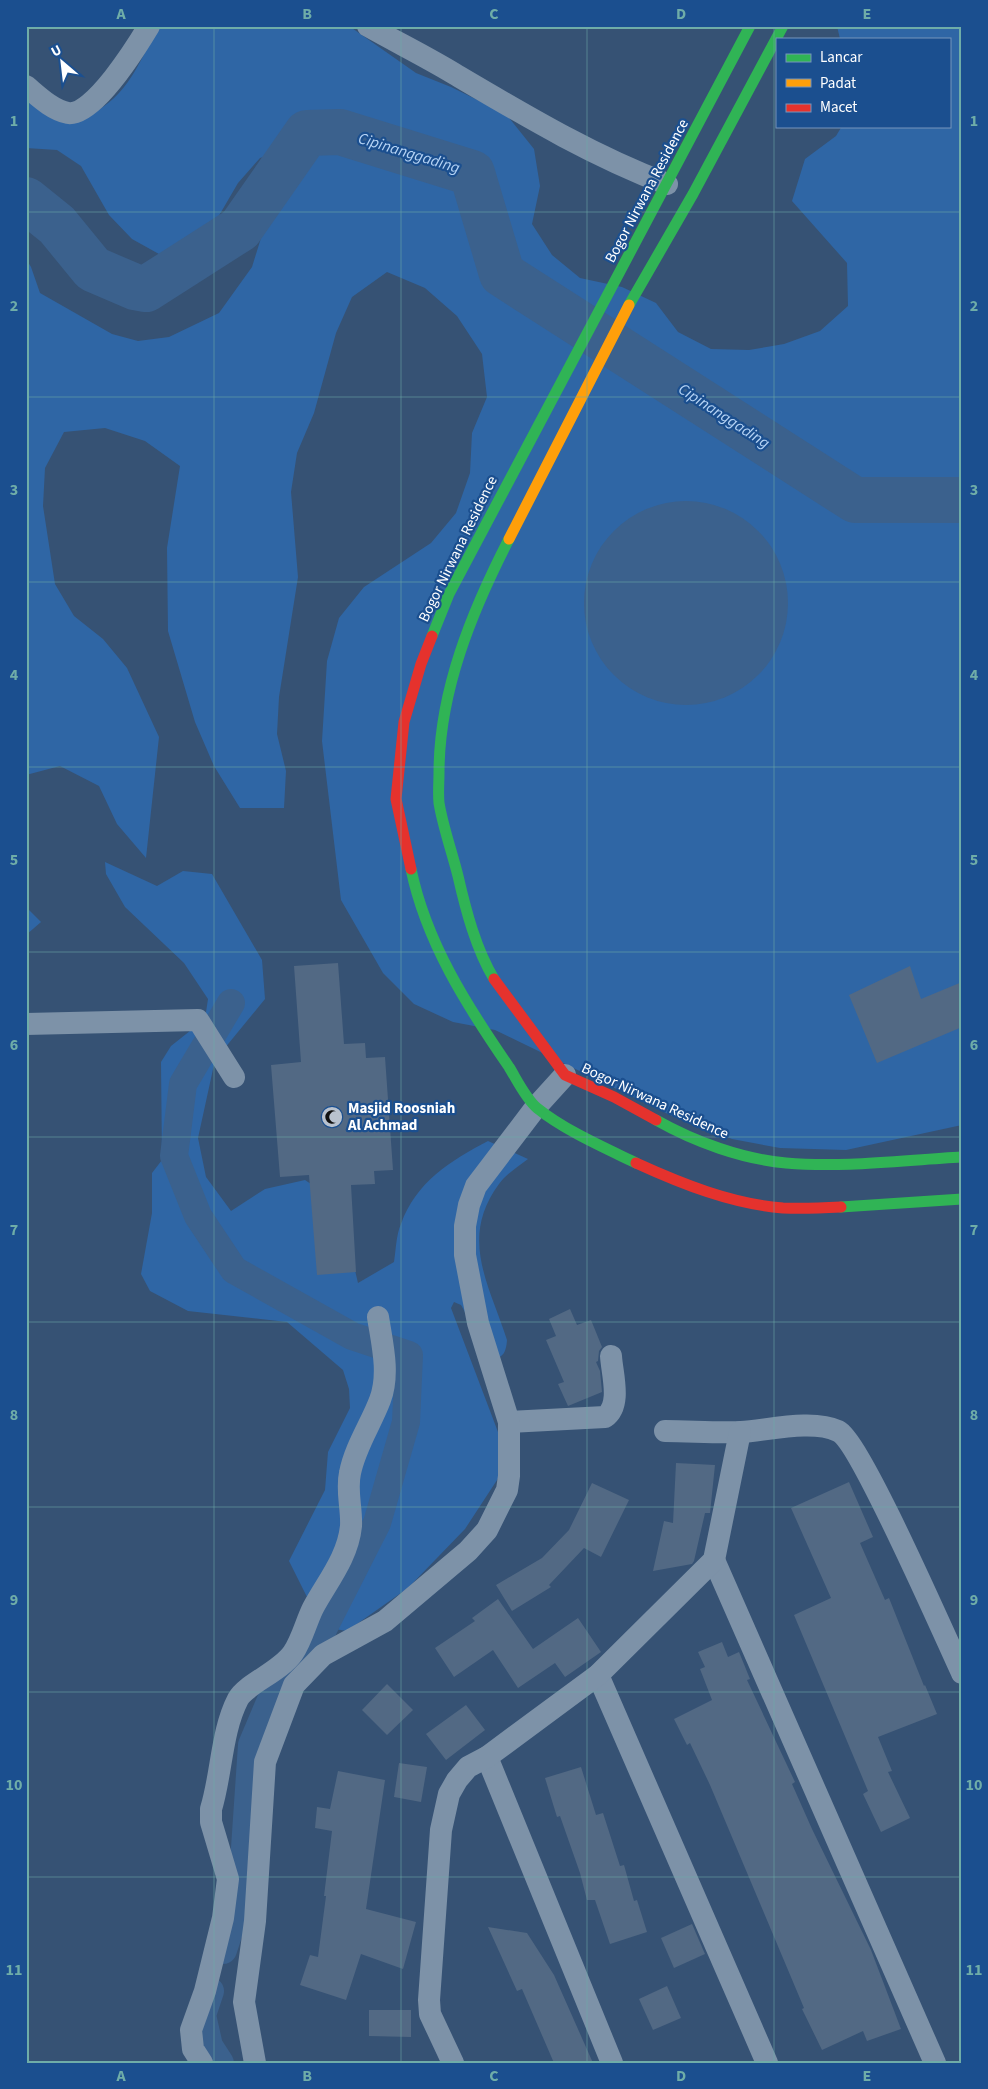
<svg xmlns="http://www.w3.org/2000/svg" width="988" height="2089" font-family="'Source Sans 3',sans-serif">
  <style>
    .green { fill: #2f66a5 }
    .water { fill: #3b618d }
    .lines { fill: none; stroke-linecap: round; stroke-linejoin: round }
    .canal { stroke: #3b618d; stroke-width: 28 }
    .river { stroke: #3b618d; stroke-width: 46 }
    .building { fill: #526984 }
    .street { stroke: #7d92a8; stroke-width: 22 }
    .fast { stroke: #30b455; stroke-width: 11 }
    .slow { stroke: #ff9f0a; stroke-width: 11 }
    .jam { stroke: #e5322d; stroke-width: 11 }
    .grid { fill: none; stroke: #6fada8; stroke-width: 1; stroke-opacity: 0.55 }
    .labels { text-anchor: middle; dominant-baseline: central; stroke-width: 4.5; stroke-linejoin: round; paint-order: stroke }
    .street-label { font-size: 15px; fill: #fff; stroke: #1b4f8f }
    .poi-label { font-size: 15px; font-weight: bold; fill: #fff; stroke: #1b4f8f; text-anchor: start }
    .water-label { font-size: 16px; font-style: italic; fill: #b5d3f5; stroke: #1b4f8f }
    .neatline { fill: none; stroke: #6fada8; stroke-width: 2 }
    .grid-label { font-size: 16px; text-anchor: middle; font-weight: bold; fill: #6fada8 }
  </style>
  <rect width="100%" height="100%" fill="#365274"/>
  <g class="green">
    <path d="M159 26H349L416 73 451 87 506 114 534 149 540 186 532 224 552 255 580 278 622 287 656 303 678 332 711 349 749 350 784 344 820 331 848 306 847 263 792 201 805 159 836 136 842 126H949V39H840L837 26H962V478L902 477 884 480 962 500V1125L846 1150 780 1148 732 1139 668 1114 495 1030 453 1022 414 1004 383 973 341 900 322 741 327 661 339 618 364 587 431 543 456 513 470 473 472 433 487 397 482 354 457 316 425 288 387 272 352 297 336 333 314 413 297 453 291 492 298 577 279 697 277 734 286 771 284 808H240L214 766 195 722 168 631 167 548 180 466 145 441 105 428 64 432 45 468 43 506 55 584 74 616 103 639 127 668 159 737 146 858 117 824 99 786 60 766 26 775V259L31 267 40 293 112 334 138 341 169 337 219 313 252 267 261 238 286 188 306 171 290 148 260 158 238 183 210 231 188 251 159 254 132 239 109 215 81 166 57 150 26 148V95L78 120C127 101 135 69 159 26Z"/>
    <path d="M105 862 157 886 183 871 212 874 262 960 265 999 215 1060 198 1138 206 1177 231 1211 265 1189 305 1180 339 1203 358 1283 394 1262C396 1250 396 1235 401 1224 416 1182 450 1161 488 1141L528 1159C519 1166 506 1174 499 1184 459 1238 489 1284 507 1340 506 1352 504 1357 492 1360L461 1305 454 1302 451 1308 498 1432 499 1477 465 1529 408 1588 347 1631 322 1627 289 1561 325 1490 328 1452 350 1408 349 1389 343 1370 287 1322 188 1311 150 1291 141 1274 152 1213V1173L162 1160 161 1062 171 1046 205 1019 208 999 184 963 125 907 106 874Z"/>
    <polygon points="26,907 41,922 26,935"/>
  </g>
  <circle class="water" cx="686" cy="603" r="102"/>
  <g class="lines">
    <g class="canal">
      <polyline points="223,1950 242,1892 252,1745 271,1700 315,1645 377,1523 406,1422 409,1355 352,1336 234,1270 198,1216 174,1156 183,1084 231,1003"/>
      <polyline points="210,1991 202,2015 209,2046 220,2063"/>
    </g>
    <polyline class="river" points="26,200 57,225 93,269 135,287 146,289 240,229 307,133 340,132 472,173 502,274 855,500 962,500"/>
  </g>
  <g class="building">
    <polygon points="338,963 344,1044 365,1043 366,1058 385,1057 393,1170 374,1171 375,1184 351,1185 356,1272 317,1275 309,1175 280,1177 271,1065 301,1062 294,966"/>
    <polygon points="910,966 921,999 962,982 962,1027 877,1063 849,995"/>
    <polygon points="570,1309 577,1325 591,1320 602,1347 599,1351 598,1361 596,1362 600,1371 602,1392 568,1406 558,1384 564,1382 546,1340 556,1336 549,1319"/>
    <polygon points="676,1463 715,1465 710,1513 705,1513 694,1561 692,1564 653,1571 664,1521 673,1523"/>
    <polygon points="849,1482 873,1537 860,1543 885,1600 889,1598 924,1686 925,1685 937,1714 878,1737 892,1771 888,1772 910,1818 881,1832 863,1794 868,1791 794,1615 831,1598 791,1508"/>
    <polygon points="592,1483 629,1500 601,1557 584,1548 549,1585 551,1587 512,1611 496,1585 542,1558 569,1530"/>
    <polygon points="498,1599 533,1649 578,1618 601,1652 565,1677 555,1663 518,1688 493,1650 454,1677 435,1648 475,1621 472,1618"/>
    <polygon points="722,1642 728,1657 739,1652 750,1679 747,1680 795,1782 792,1784 812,1829 871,1950 901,2029 867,2041 863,2031 822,2050 802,2009 804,2008 710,1785 690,1743 687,1745 674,1719 712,1700 700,1669 705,1667 698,1652"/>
    <polygon points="387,1684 413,1710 387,1735 362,1710"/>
    <polygon points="466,1705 485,1730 446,1760 426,1734"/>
    <polygon points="399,1763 427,1767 421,1802 394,1797"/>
    <polygon points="581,1767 596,1815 603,1813 620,1866 624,1865 634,1901 637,1900 647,1932 610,1944 595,1900 587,1900 580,1873 560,1816 557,1817 545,1778"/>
    <polygon points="338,1771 385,1780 366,1909 416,1922 403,1969 361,1954 346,2000 300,1985 310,1955 318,1957 326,1896 324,1896 332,1831 315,1828 317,1807 330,1809"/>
    <polygon points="692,1924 705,1954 674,1968 661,1938"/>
    <polygon points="488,1927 527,1933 554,1975 593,2063 554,2063 522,1989 517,1991"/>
    <polygon points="667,1986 681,2018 653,2030 639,1999"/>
    <polygon points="369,2010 411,2010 411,2037 369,2036"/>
  </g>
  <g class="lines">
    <g class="street">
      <path d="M368 26C398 43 429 58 458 76 526 116 593 156 667 184"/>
      <path d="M26 86C38 96 52 110 68 113 93 117 137 46 149 26"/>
      <polyline points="26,1024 198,1020 234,1077"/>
      <path d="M509 1422 605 1417C622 1405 612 1374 611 1356"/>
      <path d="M665 1431C690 1431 716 1433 741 1432 769 1430 813 1419 838 1431 860 1441 946 1639 962 1673"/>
      <polyline points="714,1560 935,2063"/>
      <polyline points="598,1675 767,2063"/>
      <polyline points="487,1757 612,2063"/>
      <path d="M202 2063 193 2049 191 2030 205 1991 223 1918 228 1879 211 1822V1809C222 1773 221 1732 238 1699 246 1684 280 1672 293 1653 302 1640 306 1622 313 1608 327 1582 348 1557 351 1526 352 1508 346 1491 350 1473 355 1447 371 1424 380 1400 390 1374 382 1343 378 1317"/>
      <polyline points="255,2063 244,2002 255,1921 265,1762 294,1685 323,1655 385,1621 468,1551 487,1530 507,1490 509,1476 509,1422 478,1323 465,1255 465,1226 469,1205 476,1186 536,1107 565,1075"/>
      <polyline points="453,2063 430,2014 429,2000 441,1830 449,1794 457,1780 468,1767 487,1757 598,1675 714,1560 740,1432"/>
    </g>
    <g class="fast">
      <polyline points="629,305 693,194 783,26"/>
      <polyline points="432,636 449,594 750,26"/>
      <path d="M411 869C426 942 467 1006 509 1067 517 1080 526 1099 537 1108 564 1130 605 1148 636 1163"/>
      <path d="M494 979C476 949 466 911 458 876 452 852 443 827 439 803 438 793 439 782 439 773 439 691 472 611 509 539"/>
      <path d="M656 1120C695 1142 742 1159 786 1163 844 1168 904 1160 962 1157"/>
      <polyline points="841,1207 962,1199"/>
    </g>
    <polyline class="slow" points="509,539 629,305"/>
    <g class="jam">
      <polyline points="411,869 396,799 404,722 421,664 432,636"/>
      <polyline points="494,979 565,1075 614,1097 656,1120"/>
      <path d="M636 1163C682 1184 732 1204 783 1208 802 1209 823 1208 841 1207"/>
    </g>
  </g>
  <path class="grid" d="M214 26V2063M401 26V2063M587 26V2063M774 26V2063M26 212H962M26 397H962M26 582H962M26 767H962M26 952H962M26 1137H962M26 1322H962M26 1507H962M26 1692H962M26 1877H962"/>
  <defs>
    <g id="mosque-disc" transform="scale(1.125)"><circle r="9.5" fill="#b9c2ce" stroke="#1b4f8f"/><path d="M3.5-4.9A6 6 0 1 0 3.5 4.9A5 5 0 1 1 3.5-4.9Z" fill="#111"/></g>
  </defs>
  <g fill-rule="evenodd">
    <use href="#mosque-disc" x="332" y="1117"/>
  </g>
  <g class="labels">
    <g class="street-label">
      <text transform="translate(647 191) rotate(-62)">Bogor Nirwana Residence</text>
      <text transform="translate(458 549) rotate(-64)">Bogor Nirwana Residence</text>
      <text transform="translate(655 1101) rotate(25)">Bogor Nirwana Residence</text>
    </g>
    <g class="poi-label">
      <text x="348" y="1108">Masjid Roosniah<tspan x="348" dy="17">Al Achmad</tspan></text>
    </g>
    <g class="water-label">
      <text transform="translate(409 153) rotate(17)">Cipinanggading</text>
      <text transform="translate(724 416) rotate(33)">Cipinanggading</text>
    </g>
  </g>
  <rect width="988" height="2089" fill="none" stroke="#1b4f8f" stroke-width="55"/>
  <rect x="776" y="38" width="175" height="90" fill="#1b4f8f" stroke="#7695bc"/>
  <rect x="786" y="54" width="25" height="8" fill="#30b455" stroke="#7695bc"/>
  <text x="820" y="62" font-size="15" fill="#ffffff">Lancar</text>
  <rect x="786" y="79" width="25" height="8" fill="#ff9f0a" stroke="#7695bc"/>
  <text x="820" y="88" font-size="15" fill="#ffffff">Padat</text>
  <rect x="786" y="104" width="25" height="8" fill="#e5322d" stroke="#7695bc"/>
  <text x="820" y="112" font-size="15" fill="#ffffff">Macet</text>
  <g transform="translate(62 62) rotate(332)" stroke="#1b4f8f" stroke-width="4" paint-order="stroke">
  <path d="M0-4L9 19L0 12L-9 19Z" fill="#ffffff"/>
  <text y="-8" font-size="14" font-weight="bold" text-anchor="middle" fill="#ffffff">U</text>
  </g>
  <rect x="28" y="28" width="932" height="2034" class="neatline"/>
  <g class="grid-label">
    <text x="121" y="19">A</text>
    <text x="307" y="19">B</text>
    <text x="494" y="19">C</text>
    <text x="681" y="19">D</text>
    <text x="867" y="19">E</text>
    <text x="14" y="126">1</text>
    <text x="974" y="126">1</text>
    <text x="14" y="311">2</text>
    <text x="974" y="311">2</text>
    <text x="14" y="495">3</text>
    <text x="974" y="495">3</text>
    <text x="14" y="680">4</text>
    <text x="974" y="680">4</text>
    <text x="14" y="865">5</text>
    <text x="974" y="865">5</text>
    <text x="14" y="1050">6</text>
    <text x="974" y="1050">6</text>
    <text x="14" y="1235">7</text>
    <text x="974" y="1235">7</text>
    <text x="14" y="1420">8</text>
    <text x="974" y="1420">8</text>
    <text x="14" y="1605">9</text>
    <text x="974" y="1605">9</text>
    <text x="14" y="1790">10</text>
    <text x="974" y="1790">10</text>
    <text x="14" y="1975">11</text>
    <text x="974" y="1975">11</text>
    <text x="121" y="2081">A</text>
    <text x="307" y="2081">B</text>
    <text x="494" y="2081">C</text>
    <text x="681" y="2081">D</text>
    <text x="867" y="2081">E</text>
  </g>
</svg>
